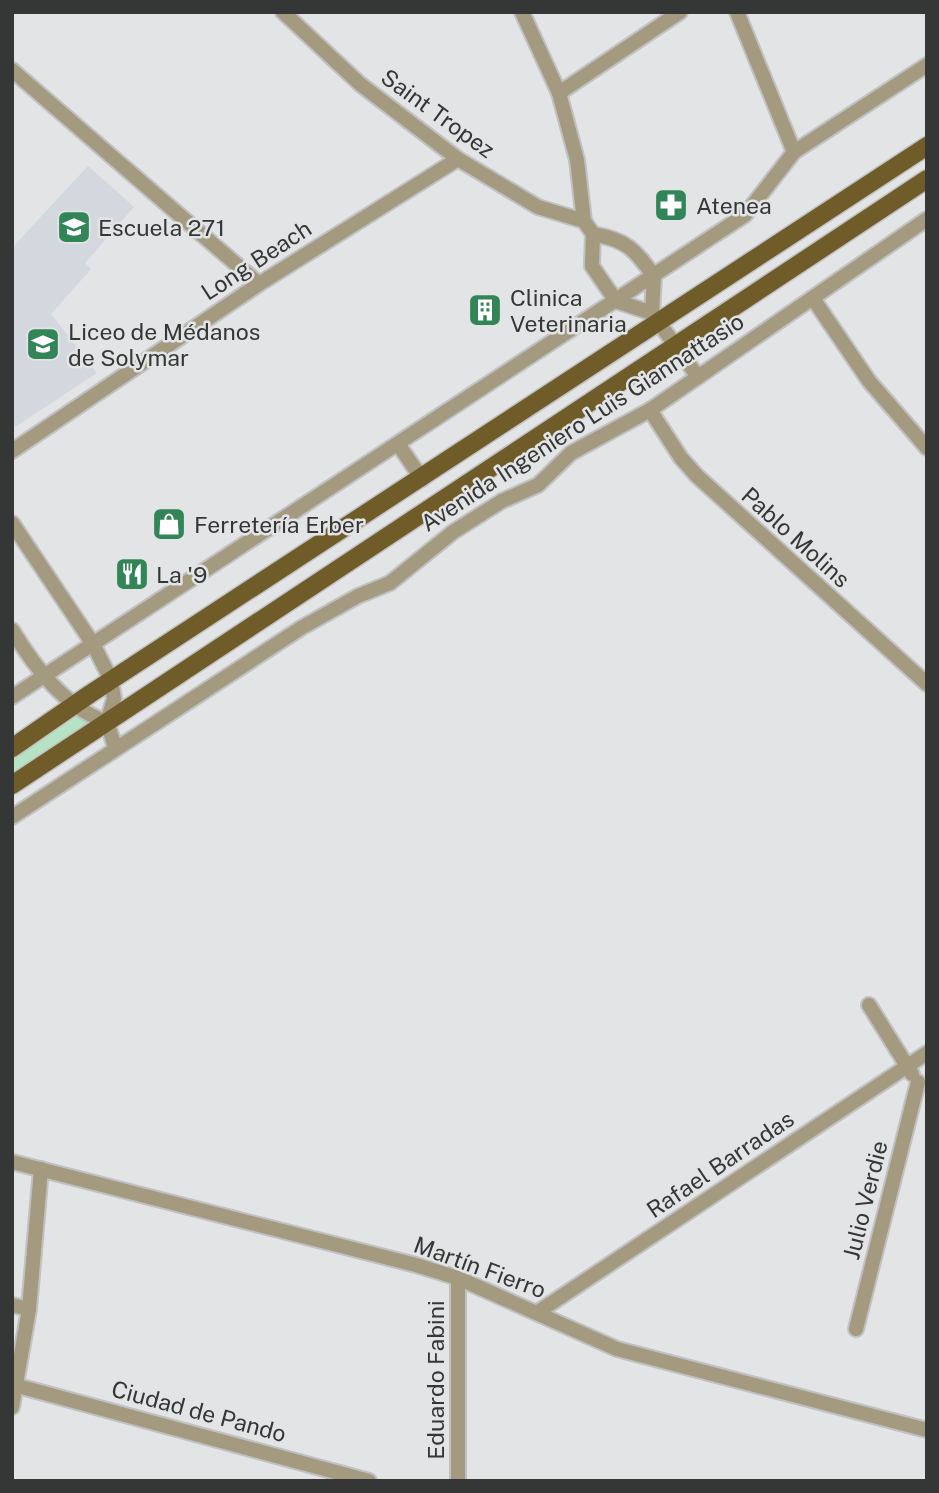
<svg xmlns="http://www.w3.org/2000/svg" width="939" height="1493" font-family="'Public Sans',sans-serif">
  <style>
    .built { fill: #d3d7de }
    .green { fill: #b5e3c3 }
    .lines { fill: none; stroke-linecap: round; stroke-linejoin: round }
    .minor-casing { stroke: #c0c1c2; stroke-width: 18 }
    .major-casing { stroke: #c0c1c2; stroke-width: 21 }
    .minor { stroke: #a49a7f; stroke-width: 14 }
    .major { stroke: #6f5c29; stroke-width: 18 }
    .labels { text-anchor: middle; dominant-baseline: central; stroke-width: 5; stroke-linejoin: round; paint-order: stroke }
    .street-label { font-size: 23px; fill: #353636; stroke: #e3e4e5 }
    .poi-label { font-size: 23px; fill: #353636; stroke: #e3e4e5; text-anchor: start }
  </style>
  <rect width="100%" height="100%" fill="#e3e4e5"/>
  <polygon class="built" points="88,166 134,207 85,263 91,269 51,314 97,373 12,429 12,248"/>
  <polygon class="green" points="83,712 91,715 90,723 12,775 12,760"/>
  <g class="lines">
    <g class="minor-casing">
      <g id="minor">
        <polyline points="283,12 360,84 458,159 538,207 584,221"/>
        <path d="M522 12 559 93 577 160 584 221 593 234C627 240 634 249 654 276L652 313"/>
        <polyline points="737,12 794,152"/>
        <polyline points="12,70 259,284"/>
        <polyline points="559,93 680,12"/>
        <polyline points="593,234 592,266 616,301 652,313 698,377"/>
        <polyline points="814,300 869,381 927,448"/>
        <polyline points="650,410 681,458 697,476 927,684"/>
        <polyline points="398,444 422,479"/>
        <polyline points="12,451 259,284 458,159"/>
        <polyline points="12,523 93,644 111,680 114,699 107,722 115,747"/>
        <path d="M12 630C34 666 65 708 107 722"/>
        <polyline points="12,697 745,215 794,152 927,65"/>
        <polyline points="12,817 301,628 358,596 390,583 453,532 502,501 538,485 571,453 650,410 927,219"/>
        <polyline points="869,1005 912,1074"/>
        <polyline points="12,1162 416,1265 458,1278 617,1349 927,1430"/>
        <polyline points="458,1278 458,1481"/>
        <polyline points="12,1305 29,1309"/>
        <polyline points="538,1312 927,1053"/>
        <polyline points="856,1329 918,1082"/>
        <polyline points="18,1386 369,1481"/>
        <polyline points="12,1407 29,1309 41,1169"/>
      </g>
    </g>
    <g class="major-casing">
      <g id="major">
        <polyline points="12,748 90,694 927,146"/>
        <polyline points="12,785 927,179"/>
      </g>
    </g>
    <use href="#minor" class="minor"/>
    <use href="#major" class="major"/>
  </g>
  <defs>
    <g id="pharmacy-square" transform="scale(1.75)"><rect x="-9" y="-9" width="18" height="18" rx="4" fill="#328557" stroke="#e3e4e5"/><path d="M-2-6h4v4h4v4h-4v4h-4v-4h-4v-4h4Z" fill="#fff"/></g>
    <g id="school-square" transform="scale(1.75)"><rect x="-9" y="-9" width="18" height="18" rx="4" fill="#328557" stroke="#e3e4e5"/><path d="M0-5L7-2L0 1L-7-2ZM-4 1L0 2.5L4 1V4Q0 6-4 4Z" fill="#fff"/></g>
    <g id="building-square" transform="scale(1.75)"><rect x="-9" y="-9" width="18" height="18" rx="4" fill="#328557" stroke="#e3e4e5"/><path d="M-4-6H4V6H1V3H-1V6H-4ZM-2.5-4.3h1.7v1.8h-1.7ZM.8-4.3h1.7v1.8H.8ZM-2.5-1h1.7V.8h-1.7ZM.8-1h1.7V.8H.8Z" fill="#fff"/></g>
    <g id="shop-square" transform="scale(1.75)"><rect x="-9" y="-9" width="18" height="18" rx="4" fill="#328557" stroke="#e3e4e5"/><path d="M-5-2.5h2.3a2.7 3.5 0 0 1 5.4 0H5L5.5 6h-11ZM-1.5-2.5h3a1.5 2.3 0 0 0-3 0Z" fill="#fff"/></g>
    <g id="restaurant-square" transform="scale(1.75)"><rect x="-9" y="-9" width="18" height="18" rx="4" fill="#328557" stroke="#e3e4e5"/><path d="M-5-6h1v4h1v-4h1v4h1v-4h1v5L-1.5 .5V6h-2V.5L-5-1ZM5-6V6H3V1.5H1.5Q1.5-4 5-6Z" fill="#fff"/></g>
  </defs>
  <g fill-rule="evenodd">
    <use href="#pharmacy-square" x="671" y="205"/>
    <use href="#school-square" x="74" y="227"/>
    <use href="#building-square" x="485" y="310"/>
    <use href="#school-square" x="43" y="344"/>
    <use href="#shop-square" x="169" y="524"/>
    <use href="#restaurant-square" x="132" y="574"/>
  </g>
  <g class="labels">
    <g class="street-label">
      <text transform="translate(438 113) rotate(36)">Saint Tropez</text>
      <text transform="translate(256 260) rotate(-33)">Long Beach</text>
      <text transform="translate(582 422) rotate(-33)">Avenida Ingeniero Luis Giannattasio</text>
      <text transform="translate(796 537) rotate(42)">Pablo Molins</text>
      <text transform="translate(720 1164) rotate(-34)">Rafael Barradas</text>
      <text transform="translate(865 1200) rotate(-76)">Julio Verdie</text>
      <text transform="translate(480 1267) rotate(20)">Martín Fierro</text>
      <text transform="translate(435 1380) rotate(-90)">Eduardo Fabini</text>
      <text transform="translate(199 1411) rotate(15)">Ciudad de Pando</text>
    </g>
    <g class="poi-label">
      <text x="696" y="205">Atenea</text>
      <text x="98" y="227">Escuela 271</text>
      <text x="510" y="297">Clinica<tspan x="510" dy="26">Veterinaria</tspan></text>
      <text x="68" y="331">Liceo de Médanos<tspan x="68" dy="26">de Solymar</tspan></text>
      <text x="194" y="524">Ferretería Erber</text>
      <text x="156" y="574">La '9</text>
    </g>
  </g>
  <rect width="939" height="1493" fill="none" stroke="#353636" stroke-width="28"/>
</svg>
